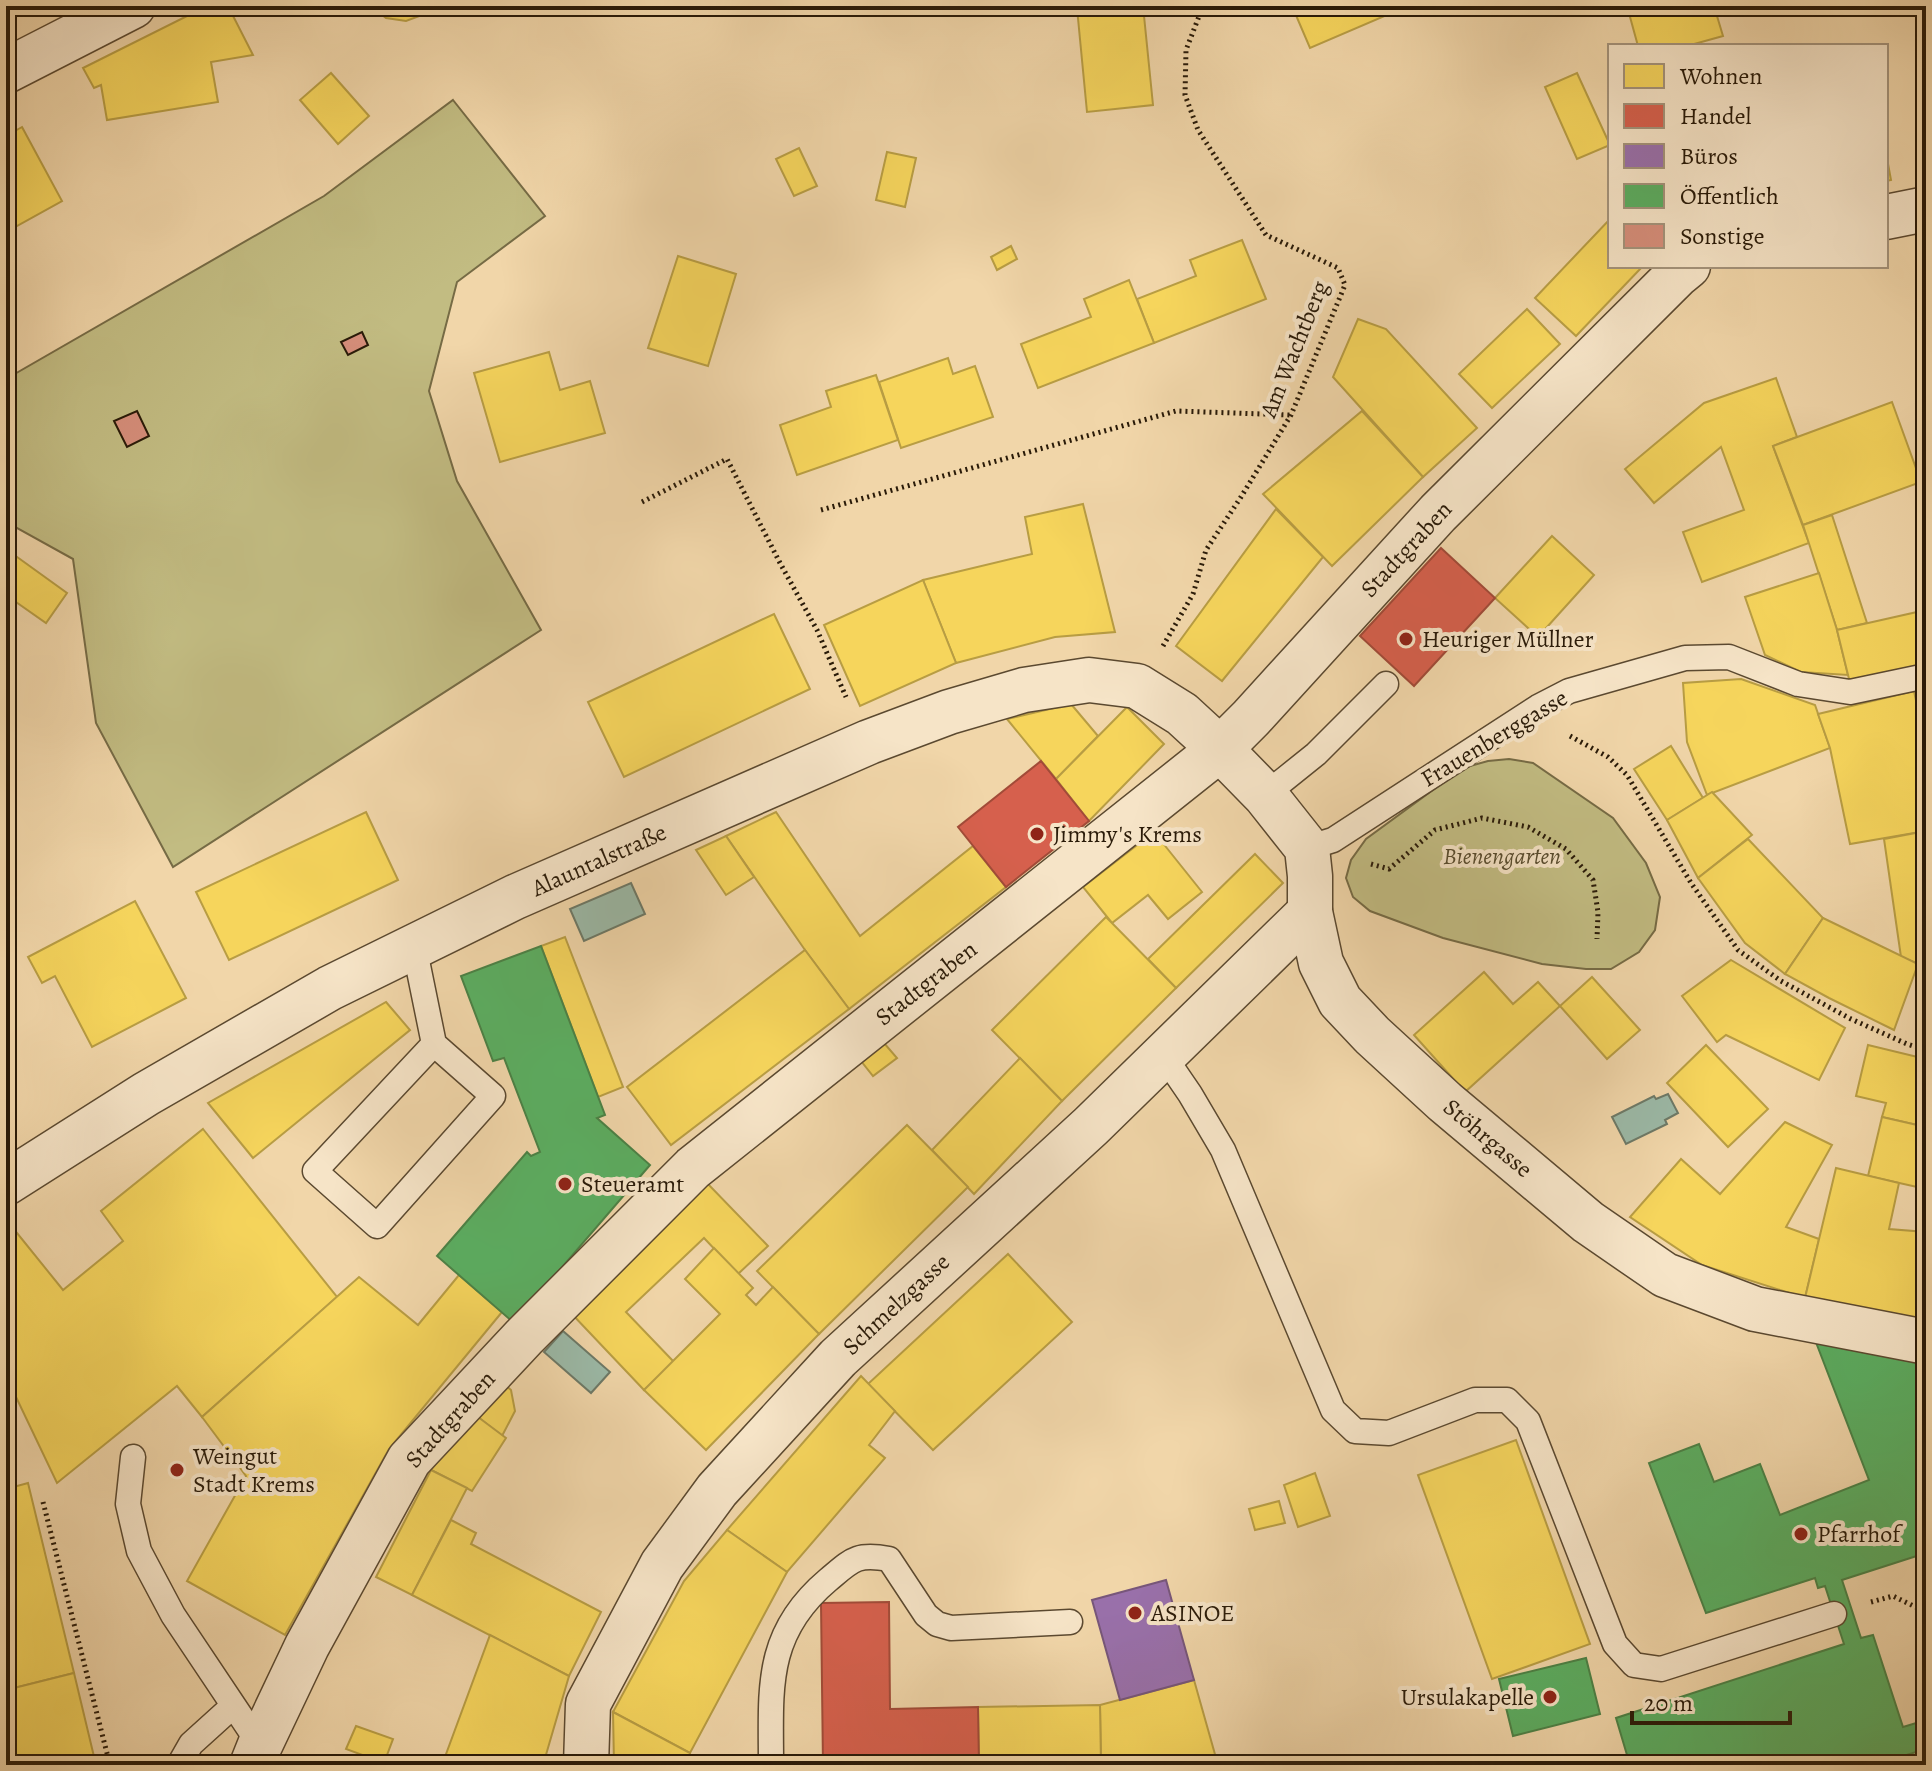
<svg xmlns="http://www.w3.org/2000/svg" width="1932" height="1771" font-family="Alegreya,serif">
  <style>
    .green { fill: #c2bc82; stroke: #766b45; stroke-width: 2 }
    .water { fill: #9bb9a7; stroke: #6d7967; stroke-width: 2 }
    .homes { fill: #f6d55c; stroke: #b89d43; stroke-width: 2 }
    .shops { fill: #d6604d; stroke: #a24b38; stroke-width: 2 }
    .offices { fill: #9970ab; stroke: #77567a; stroke-width: 2 }
    .public { fill: #5aae61; stroke: #4b8246; stroke-width: 2 }
    .building { fill: #d68e7b; stroke: #291a08; stroke-width: 2 }
    .lines { fill: none; stroke-linecap: round; stroke-linejoin: round }
    .service-casing { stroke: #5b4930; stroke-width: 27 }
    .minor-casing { stroke: #5b4930; stroke-width: 47 }
    .path { stroke: #291a08; stroke-width: 5; stroke-dasharray: 2 4; stroke-linecap: butt }
    .service { stroke: #f6e4c7; stroke-width: 24 }
    .minor { stroke: #f6e4c7; stroke-width: 44 }
    .poi-dot { fill: #8f2418; stroke: #f6e4c7; stroke-width: 3 }
    .labels { text-anchor: middle; dominant-baseline: central; stroke-width: 8; stroke-linejoin: round; paint-order: stroke }
    .street-label { font-size: 24px; fill: #291a08; stroke: #f6e4c7 }
    .poi-label { font-size: 24px; fill: #291a08; stroke: #f6e4c7; text-anchor: start }
    .park-label { font-size: 24px; font-style: italic; fill: #574b2d; stroke: #f6e4c7 }
  </style>
  <rect width="100%" height="100%" fill="#f1d6a9"/>
  <filter id="stains"><feTurbulence type="fractalNoise" baseFrequency=".0025" numOctaves="4"/><feColorMatrix values="0 0 0 0 .2 0 0 0 0 .09 0 0 0 0 .02 0 0 0 .5 -.17"/></filter>
  <radialGradient id="worn" r=".72"><stop offset=".6" stop-color="#630" stop-opacity="0"/><stop offset="1" stop-color="#630" stop-opacity=".3"/></radialGradient>
  <g class="green">
    <polygon points="453,100 545,216 457,282 429,391 457,481 541,630 173,867 96,723 73,559 6,522 6,379 324,196"/>
    <polygon points="1509,759 1533,763 1613,818 1646,863 1660,897 1655,930 1639,952 1611,969 1586,969 1542,964 1443,938 1370,911 1353,897 1346,878 1351,860 1366,839 1463,768 1488,761"/>
  </g>
  <g class="water">
    <polygon points="631,883 645,914 584,941 570,909"/>
    <polygon points="1668,1094 1678,1113 1665,1120 1667,1124 1626,1144 1612,1117 1654,1096 1656,1099"/>
    <polygon points="563,1331 610,1372 591,1393 544,1352"/>
  </g>
  <g class="homes">
    <polygon points="207,6 228,6 253,55 211,62 218,102 107,120 101,85 94,88 83,68"/>
    <polygon points="371,6 433,6 425,14 406,21 386,18"/>
    <polygon points="1064,6 1143,6 1153,105 1087,112 1077,8 1065,9"/>
    <polygon points="1292,6 1400,6 1401,9 1310,48"/>
    <polygon points="1627,6 1714,6 1723,36 1687,46 1638,46"/>
    <polygon points="331,73 369,116 338,144 300,100"/>
    <polygon points="1577,73 1610,145 1577,159 1545,87"/>
    <polygon points="22,127 62,201 6,232 6,136"/>
    <polygon points="799,148 817,186 794,196 776,159"/>
    <polygon points="887,152 916,158 905,207 876,200"/>
    <polygon points="1886,153 1891,180 1886,181"/>
    <polygon points="1610,219 1610,266 1643,266 1576,336 1535,298"/>
    <polygon points="1242,240 1266,299 1154,343 1137,299 1196,276 1190,260"/>
    <polygon points="1011,246 1017,259 997,270 991,257"/>
    <polygon points="678,256 736,274 708,366 648,348"/>
    <polygon points="1129,280 1154,343 1038,388 1021,344 1091,317 1084,299"/>
    <polygon points="1527,309 1560,344 1492,408 1459,374"/>
    <polygon points="1358,319 1386,329 1477,428 1423,477 1333,377"/>
    <polygon points="549,352 560,390 590,381 605,433 500,462 474,373"/>
    <polygon points="948,358 953,374 975,366 993,417 901,448 879,382"/>
    <polygon points="876,375 898,440 797,475 780,425 831,407 826,391"/>
    <polygon points="1776,378 1797,437 1773,446 1809,543 1702,582 1683,532 1744,510 1721,447 1654,503 1625,469 1704,403"/>
    <polygon points="1892,402 1921,482 1803,525 1773,446"/>
    <polygon points="1362,411 1423,477 1332,566 1263,494"/>
    <polygon points="1083,504 1115,632 1055,637 956,663 923,580 1032,554 1025,517"/>
    <polygon points="1276,509 1323,557 1222,681 1176,646"/>
    <polygon points="1832,515 1867,623 1837,630 1803,525"/>
    <polygon points="1552,536 1594,575 1538,637 1495,598"/>
    <polygon points="6,549 67,593 46,623 6,595"/>
    <polygon points="1819,573 1837,630 1848,675 1801,672 1765,655 1745,597"/>
    <polygon points="923,580 956,663 860,706 824,625"/>
    <polygon points="1917,612 1926,652 1926,666 1850,683 1837,630"/>
    <polygon points="774,614 810,689 624,777 588,702"/>
    <polygon points="1741,679 1815,705 1830,748 1707,795 1687,742 1683,683"/>
    <polygon points="1914,691 1926,748 1926,831 1850,844 1830,748 1818,714"/>
    <polygon points="1071,704 1098,736 1056,779 1007,719"/>
    <polygon points="1127,707 1164,744 1089,821 1056,779"/>
    <polygon points="1671,746 1703,798 1667,820 1634,769"/>
    <polygon points="1712,792 1752,835 1698,878 1667,820"/>
    <polygon points="366,812 398,880 229,960 196,892"/>
    <polygon points="776,812 860,936 973,846 1006,887 849,1009 805,950 726,836"/>
    <polygon points="1926,831 1926,964 1918,964 1901,957 1884,839"/>
    <polygon points="1154,832 1202,892 1168,919 1148,895 1112,923 1083,887"/>
    <polygon points="726,836 754,877 726,895 696,850"/>
    <polygon points="1748,839 1823,918 1785,974 1745,943 1698,878"/>
    <polygon points="1255,854 1283,883 1176,988 1148,959"/>
    <polygon points="135,901 186,998 92,1047 55,976 42,983 28,957"/>
    <polygon points="1106,917 1176,988 1062,1101 992,1030"/>
    <polygon points="1823,918 1918,964 1894,1030 1829,998 1785,974"/>
    <polygon points="565,937 623,1087 598,1097 541,946"/>
    <polygon points="805,950 849,1009 671,1145 627,1087"/>
    <polygon points="1731,960 1845,1028 1819,1080 1726,1035 1717,1042 1682,996"/>
    <polygon points="1484,972 1513,1004 1538,982 1560,1006 1465,1092 1414,1035"/>
    <polygon points="1592,977 1640,1030 1607,1059 1560,1006"/>
    <polygon points="386,1002 410,1030 253,1158 208,1103"/>
    <polygon points="884,1043 897,1058 873,1076 861,1061"/>
    <polygon points="1706,1045 1768,1109 1728,1147 1667,1083"/>
    <polygon points="1868,1045 1926,1059 1926,1127 1882,1117 1886,1103 1856,1096"/>
    <polygon points="1020,1058 1062,1101 974,1194 932,1150"/>
    <polygon points="1882,1117 1926,1127 1926,1189 1868,1176"/>
    <polygon points="1785,1122 1832,1145 1786,1227 1819,1239 1805,1298 1702,1265 1630,1217 1681,1159 1720,1194"/>
    <polygon points="907,1125 968,1187 819,1334 757,1271"/>
    <polygon points="203,1129 337,1297 202,1417 177,1386 57,1483 6,1376 6,1234 13,1228 63,1290 123,1241 101,1211"/>
    <polygon points="1836,1168 1899,1183 1889,1229 1926,1232 1926,1323 1805,1298"/>
    <polygon points="707,1183 768,1246 738,1274 704,1238 626,1312 674,1362 644,1390 570,1312"/>
    <polygon points="714,1248 753,1288 746,1295 756,1305 773,1287 819,1334 706,1450 644,1390 720,1314 685,1279"/>
    <polygon points="1008,1254 1072,1322 933,1450 868,1384"/>
    <polygon points="459,1275 502,1312 389,1449 285,1635 187,1581 246,1476 202,1417 359,1277 418,1325"/>
    <polygon points="861,1376 895,1411 869,1445 885,1458 787,1572 727,1530"/>
    <polygon points="503,1383 511,1390 515,1411 502,1436 474,1414"/>
    <polygon points="474,1414 506,1438 472,1491 431,1470"/>
    <polygon points="1516,1440 1590,1644 1492,1679 1418,1475"/>
    <polygon points="431,1470 467,1488 412,1595 376,1577"/>
    <polygon points="1315,1473 1330,1516 1298,1527 1284,1485"/>
    <polygon points="28,1483 74,1673 6,1690 6,1489"/>
    <polygon points="1279,1501 1285,1523 1255,1530 1249,1509"/>
    <polygon points="451,1520 476,1533 471,1544 601,1612 569,1676 412,1595"/>
    <polygon points="727,1530 787,1572 690,1753 613,1712 684,1581"/>
    <polygon points="490,1635 569,1676 543,1765 442,1765"/>
    <polygon points="74,1673 96,1765 6,1765 6,1690"/>
    <polygon points="1194,1680 1218,1765 1101,1765 1100,1705"/>
    <polygon points="1100,1705 1101,1765 979,1765 978,1707"/>
    <polygon points="613,1712 690,1753 690,1765 614,1765"/>
    <polygon points="356,1726 393,1739 384,1763 346,1749"/>
  </g>
  <g class="shops">
    <polygon points="1441,548 1495,598 1414,686 1360,636"/>
    <polygon points="1041,761 1089,821 1006,887 958,827"/>
    <polygon points="889,1602 890,1709 978,1707 979,1765 823,1765 821,1603"/>
  </g>
  <polygon class="offices" points="1166,1580 1194,1680 1120,1700 1092,1600"/>
  <g class="public">
    <polygon points="541,946 605,1115 597,1118 650,1165 514,1323 437,1256 527,1152 531,1156 540,1152 504,1058 493,1061 461,976"/>
    <polygon points="1812,1332 1926,1359 1926,1553 1842,1580 1861,1638 1873,1635 1903,1727 1926,1720 1926,1749 1874,1765 1630,1765 1616,1718 1844,1644 1825,1586 1818,1588 1815,1578 1706,1613 1649,1463 1699,1444 1714,1482 1760,1464 1780,1515 1869,1480"/>
    <polygon points="1586,1658 1600,1714 1513,1736 1499,1679"/>
  </g>
  <g class="building">
    <polygon points="362,332 368,345 348,355 341,342"/>
    <polygon points="137,411 149,436 127,447 114,421"/>
  </g>
  <g class="lines">
    <g class="service-casing">
      <g id="service">
        <polyline points="1265,795 1316,754 1386,684"/>
        <polyline points="1307,848 1333,840 1538,707 1569,691 1685,658 1729,657 1798,684 1850,692 1926,676"/>
        <polyline points="414,946 434,1044 315,1171 377,1226 493,1096 434,1044"/>
        <polyline points="1164,1056 1190,1094 1223,1150 1333,1410 1355,1431 1389,1433 1475,1400 1507,1400 1528,1421 1615,1644 1634,1665 1661,1669 1834,1614"/>
        <polyline points="133,1457 128,1504 139,1551 173,1615 260,1745"/>
        <polyline points="179,1765 191,1744 233,1706"/>
        <path d="M771 1765C771 1689 764 1634 828 1580 852 1560 856 1553 889 1559L926 1615 937 1624 951 1628 1070 1622"/>
      </g>
    </g>
    <g class="minor-casing">
      <g id="minor">
        <polyline points="6,71 133,6"/>
        <polyline points="1886,217 1926,209"/>
        <polyline points="6,1183 146,1094 330,988 515,897 869,742 949,712 1024,690 1089,680 1137,686 1182,714 1220,749 1265,795 1307,848 1310,876 1310,912 1321,963 1340,1001 1372,1035 1445,1102 1588,1222 1665,1275 1755,1309 1926,1342"/>
        <polyline points="252,1765 260,1745 307,1646 409,1460 524,1337 693,1168 1220,749 1251,718 1438,513 1677,275 1688,266"/>
        <polyline points="586,1765 588,1704 662,1565 717,1490 838,1358 1091,1126 1310,912"/>
      </g>
    </g>
    <g class="path">
      <polyline points="642,502 727,459 780,563 817,630 846,697"/>
      <polyline points="821,510 1176,411 1291,415"/>
      <polyline points="1163,646 1193,594 1206,550 1241,497 1291,415 1345,285 1338,268 1266,235 1198,130 1185,95 1186,50 1203,6"/>
      <polyline points="1570,736 1608,757 1627,775 1691,883 1738,950 1781,981 1851,1019 1907,1044 1926,1050"/>
      <polyline points="1371,864 1389,869 1435,830 1482,818 1528,827 1566,849 1593,880 1598,912 1597,939"/>
      <polyline points="43,1502 110,1765"/>
      <polyline points="1871,1602 1893,1596 1926,1612"/>
    </g>
    <use href="#service" class="service"/>
    <use href="#minor" class="minor"/>
  </g>
  <g class="poi-dot">
    <circle cx="1406" cy="639" r="8"/>
    <circle cx="1037" cy="834" r="8"/>
    <circle cx="565" cy="1184" r="8"/>
    <circle cx="177" cy="1470" r="8"/>
    <circle cx="1801" cy="1534" r="8"/>
    <circle cx="1135" cy="1613" r="8"/>
    <circle cx="1550" cy="1697" r="8"/>
  </g>
  <g class="labels">
    <g class="street-label">
      <text transform="translate(1294 349) rotate(-68)">Am Wachtberg</text>
      <text transform="translate(1406 549) rotate(-47)">Stadtgraben</text>
      <text transform="translate(1494 738) rotate(-31)">Frauenberggasse</text>
      <text transform="translate(599 860) rotate(-24)">Alauntalstraße</text>
      <text transform="translate(926 983) rotate(-38)">Stadtgraben</text>
      <text transform="translate(1488 1138) rotate(40)">Stöhrgasse</text>
      <text transform="translate(896 1304) rotate(-43)">Schmelzgasse</text>
      <text transform="translate(450 1419) rotate(-48)">Stadtgraben</text>
    </g>
    <g class="poi-label">
      <text x="1422" y="639">Heuriger Müllner</text>
      <text x="1053" y="834">Jimmy's Krems</text>
      <text x="581" y="1184">Steueramt</text>
      <text x="193" y="1456">Weingut<tspan x="193" dy="28">Stadt Krems</tspan></text>
      <text x="1817" y="1534">Pfarrhof</text>
      <text x="1151" y="1613">ASINOE</text>
      <text x="1534" y="1697" text-anchor="end">Ursulakapelle</text>
    </g>
    <g class="park-label">
      <text x="1502" y="856">Bienengarten</text>
    </g>
  </g>
  <rect width="1932" height="1771" fill="none" stroke="#f1d6a9" stroke-width="32"/>
  <rect x="8" y="8" width="1916" height="1755" fill="none" stroke="#291a08" stroke-width="4"/>
  <rect x="16" y="16" width="1900" height="1739" fill="none" stroke="#291a08" stroke-width="2"/>
  <rect x="1608" y="44" width="280" height="224" fill="#f6e4c7" stroke="#a4937b" stroke-width="2"/>
  <rect x="1624" y="64" width="40" height="24" fill="#f6d55c" stroke="#a4937b" stroke-width="2"/>
  <text x="1680" y="84" font-size="24" fill="#291a08">Wohnen</text>
  <rect x="1624" y="104" width="40" height="24" fill="#d6604d" stroke="#a4937b" stroke-width="2"/>
  <text x="1680" y="124" font-size="24" fill="#291a08">Handel</text>
  <rect x="1624" y="144" width="40" height="24" fill="#9970ab" stroke="#a4937b" stroke-width="2"/>
  <text x="1680" y="164" font-size="24" fill="#291a08">Büros</text>
  <rect x="1624" y="184" width="40" height="24" fill="#5aae61" stroke="#a4937b" stroke-width="2"/>
  <text x="1680" y="204" font-size="24" fill="#291a08">Öffentlich</text>
  <rect x="1624" y="224" width="40" height="24" fill="#d68e7b" stroke="#a4937b" stroke-width="2"/>
  <text x="1680" y="244" font-size="24" fill="#291a08">Sonstige</text>
  <path d="M1632 1711v12h158v-12" fill="none" stroke="#291a08" stroke-width="4"/>
  <text x="1644" y="1711" font-size="24" fill="#291a08" stroke="#f6e4c7" stroke-width="6" paint-order="stroke">20 m</text>
  <rect width="100%" height="100%" filter="url(#stains)"/>
  <rect width="100%" height="100%" fill="url(#worn)"/>
</svg>
